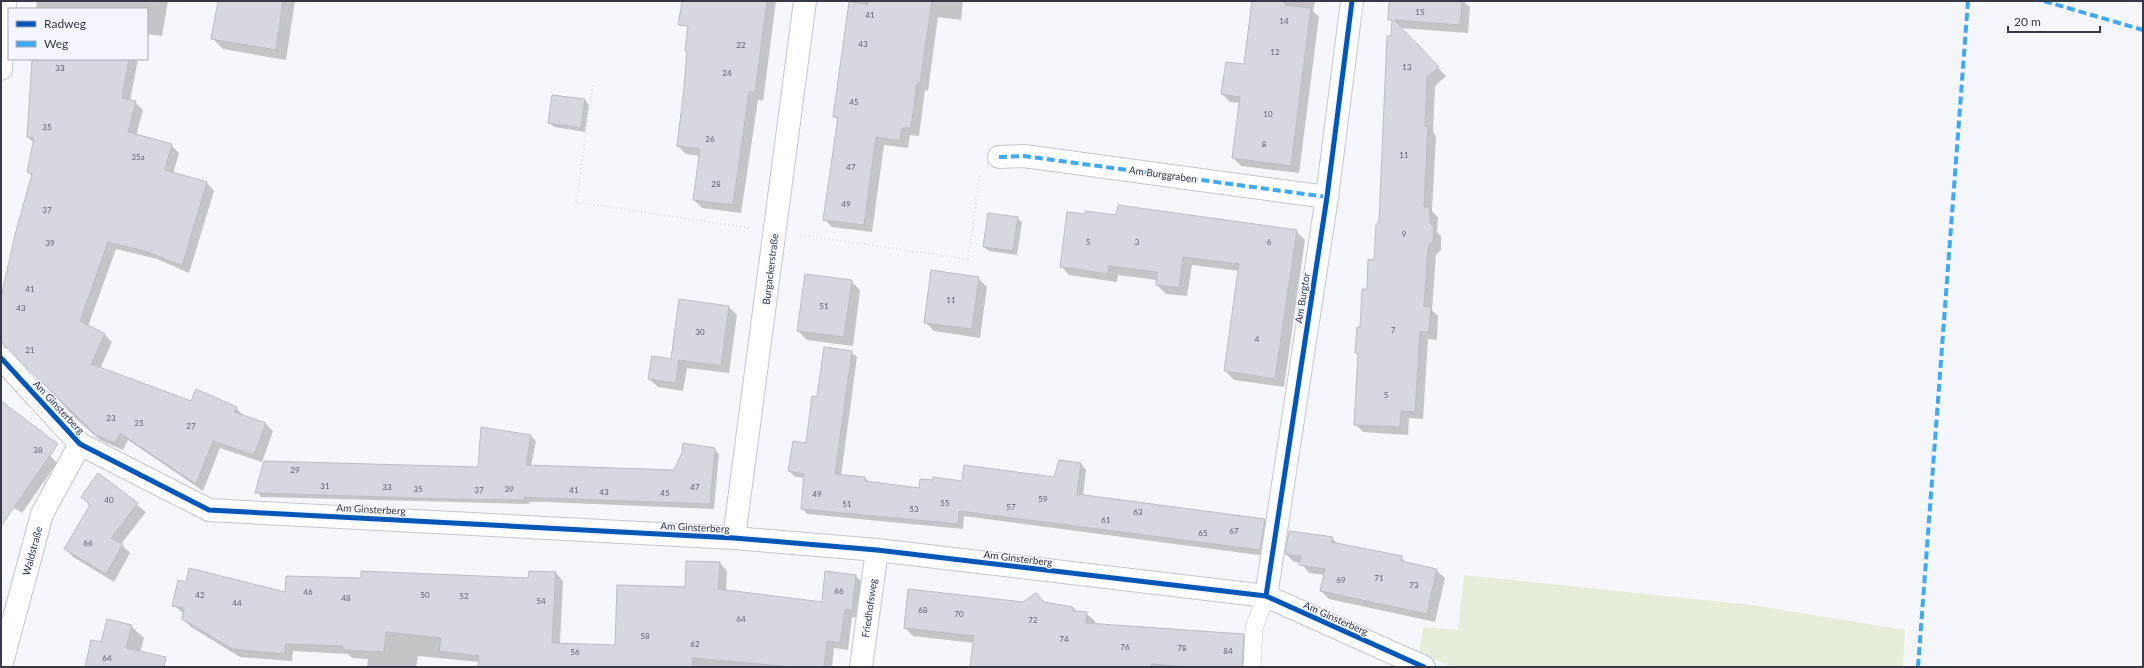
<svg xmlns="http://www.w3.org/2000/svg" width="2144" height="668" font-family="Lato,sans-serif">
  <style>
    .green { fill: #e4eed8 }
    .shadow { fill: #0003 }
    .building { fill: #d6d8e0; stroke: #bbbdc5 }
    .lines { fill: none; stroke-linecap: round; stroke-linejoin: round }
    .service-casing { stroke: #c4c7cf; stroke-width: 18 }
    .minor-casing { stroke: #c4c7cf; stroke-width: 24 }
    .path { stroke: #dfe0e2; stroke-width: 2.5; stroke-dasharray: 1 3; stroke-linecap: butt }
    .service { stroke: #fefeff; stroke-width: 17 }
    .minor { stroke: #fefeff; stroke-width: 22 }
    .quiet { stroke: #3fa9f5; stroke-width: 4; stroke-dasharray: 8 4; stroke-linecap: butt }
    .cycleway-casing { stroke: #f4f6fe; stroke-width: 8 }
    .cycleway { stroke: #0057b8; stroke-width: 5 }
    .labels { text-anchor: middle; dominant-baseline: central; stroke-width: 3; stroke-linejoin: round; paint-order: stroke }
    .number-label { font-size: 8px; fill: #5e616d }
    .street-label { font-size: 10px; fill: #363947; stroke: #f4f6fe }
  </style>
  <rect width="100%" height="100%" fill="#f6f7fc"/>
  <polygon class="green" points="1464,575 1752,605 1905,630 1903,667 1452,667 1419,652 1423,627 1458,630"/>
  <g class="shadow">
    <polygon points="37,1 168,1 162,36 147,34 147,9 36,9"/>
    <polygon points="219,1 295,1 286,60 223,49 212,38"/>
    <polygon points="712,1 776,1 763,101 758,100 741,213 702,208 694,200 700,156 686,154 678,146 688,53 686,51"/>
    <polygon points="850,1 963,1 961,20 938,17 928,91 925,90 919,136 910,135 908,148 884,145 872,232 832,227 824,219 838,120 834,116"/>
    <polygon points="1249,1 1315,1 1313,11 1319,17 1299,173 1241,166 1233,158 1240,103 1230,102 1222,94 1245,65 1253,4"/>
    <polygon points="1394,1 1463,1 1470,7 1468,33 1400,28 1446,76 1435,86 1433,132 1436,136 1432,211 1438,217 1437,232 1441,236 1441,250 1436,255 1432,310 1438,316 1437,340 1428,339 1423,419 1409,418 1408,435 1363,432 1355,424 1359,356 1356,353 1375,261 1380,222"/>
    <polygon points="33,59 138,59 130,101 135,102 143,110 136,136 171,145 179,153 173,174 207,183 214,191 189,273 157,259 116,249 88,326 104,334 112,342 100,369 191,403 236,408 244,416 265,423 273,431 262,462 220,448 203,491 128,440 123,450 100,440 76,419 18,356 4,345 1,340 1,303 33,177 28,172 34,143 28,137"/>
    <polygon points="585,100 589,105 585,132 554,127 549,123"/>
    <polygon points="1117,216 1296,231 1305,240 1284,387 1234,380 1225,371 1239,271 1192,265 1187,296 1166,294 1157,285 1157,280 1118,275 1117,282 1069,275 1061,266"/>
    <polygon points="1017,218 1022,222 1017,255 989,251 984,247"/>
    <polygon points="978,278 987,287 980,338 934,331 925,322"/>
    <polygon points="851,281 860,290 853,346 807,340 798,331"/>
    <polygon points="729,307 737,315 729,373 687,368 683,391 658,387 649,379"/>
    <polygon points="851,352 857,357 841,476 865,478 869,482 920,489 963,482 1054,478 1081,464 1086,470 1083,496 1265,520 1270,526 1266,556 964,516 963,529 807,514 802,508 805,478 795,477 789,471 807,444 818,398"/>
    <polygon points="1,404 57,463 22,513 1,499"/>
    <polygon points="482,428 531,436 536,441 531,466 674,472 714,449 719,454 714,509 546,502 529,502 529,504 261,497 257,492 479,468"/>
    <polygon points="98,475 146,512 121,544 130,553 114,582 73,557 65,548 90,506 82,497"/>
    <polygon points="1332,538 1338,544 1401,557 1408,564 1436,570 1445,578 1435,622 1329,599 1321,591 1324,575 1309,573 1301,563 1294,562 1286,554"/>
    <polygon points="720,563 727,571 726,591 823,604 856,576 863,583 859,618 852,617 848,650 834,648 832,667 479,667 479,662 418,656 416,667 367,667 368,659 352,658 348,654 293,651 292,661 240,657 191,627 183,619 184,614 173,605 286,593 362,579 529,579 556,573 563,581 560,644 616,646 686,588"/>
    <polygon points="1023,603 1073,607 1077,612 1086,613 1095,621 1095,624 1243,635 1252,644 1251,667 971,667 974,643 913,636 905,628"/>
    <polygon points="131,626 144,638 139,658 141,667 86,667 102,643"/>
  </g>
  <g class="building">
    <polygon points="218,1 283,1 276,50 211,39"/>
    <polygon points="682,1 767,1 755,93 749,92 733,205 693,200 700,149 677,146 683,98 687,52 685,51 688,26 678,25"/>
    <polygon points="868,1 932,1 920,83 917,83 911,128 902,128 900,141 876,137 864,225 823,220 838,117 833,117 849,2 868,4"/>
    <polygon points="1252,1 1285,1 1285,5 1311,8 1291,166 1232,158 1240,97 1221,94 1226,62 1244,64"/>
    <polygon points="1389,1 1462,1 1460,25 1394,20 1439,67 1427,77 1425,126 1428,126 1424,207 1430,207 1430,223 1434,227 1433,241 1428,246 1424,306 1431,307 1429,332 1420,332 1415,412 1401,411 1400,427 1354,425 1358,353 1355,353 1357,327 1360,327 1362,289 1367,289 1368,259 1374,260 1376,225 1379,221 1387,36 1391,36 1392,20 1388,20"/>
    <polygon points="32,59 129,59 122,98 136,101 128,132 172,144 165,170 207,182 182,266 148,252 108,242 80,321 105,334 91,364 191,401 196,389 237,407 234,412 266,423 254,455 213,441 196,484 120,433 115,443 96,435 1,342 1,297 15,235 32,174 27,172 34,138 27,137"/>
    <polygon points="552,95 585,99 581,128 548,123"/>
    <polygon points="1118,205 1297,230 1275,379 1224,371 1239,264 1183,257 1179,288 1156,285 1157,272 1109,266 1108,274 1060,267 1067,212 1085,214 1085,211 1116,215"/>
    <polygon points="988,213 1018,217 1013,251 983,247"/>
    <polygon points="931,270 979,277 972,329 924,323"/>
    <polygon points="805,274 852,280 844,337 797,331"/>
    <polygon points="679,299 729,306 721,366 679,360 676,383 648,379 652,356 671,359"/>
    <polygon points="824,347 852,351 835,474 865,477 865,481 919,488 920,479 933,480 933,477 962,481 964,465 1054,477 1059,460 1081,463 1077,494 1265,519 1260,550 959,511 958,524 801,509 804,474 788,471 793,441 806,443 812,396 817,397"/>
    <polygon points="1,401 58,444 1,526"/>
    <polygon points="481,427 531,435 526,465 674,470 682,453 683,443 715,448 710,504 541,498 524,497 524,500 448,499 255,493 264,461 478,467"/>
    <polygon points="98,473 138,503 111,538 123,544 106,574 64,549 90,505 81,497"/>
    <polygon points="1289,531 1333,537 1331,542 1402,556 1401,561 1437,569 1427,614 1320,591 1325,569 1299,565 1301,556 1285,554"/>
    <polygon points="686,561 720,562 718,589 822,602 825,571 856,575 852,611 845,609 840,643 827,641 824,667 792,667 693,658 692,667 478,667 479,656 439,651 441,638 386,632 384,652 343,650 343,646 285,644 285,654 232,649 182,619 184,608 172,606 178,580 186,582 189,568 285,592 286,576 361,578 361,571 528,578 529,571 556,572 552,643 615,645 617,585 685,587"/>
    <polygon points="908,589 1023,602 1036,593 1044,602 1073,607 1073,611 1087,612 1086,623 1244,634 1242,667 1189,667 1152,664 1151,667 970,667 974,636 904,628"/>
    <polygon points="107,619 132,625 126,648 166,657 164,667 85,667 91,640 101,642"/>
  </g>
  <g class="lines">
    <g class="service-casing">
      <polyline id="service" points="1252,667 1254,628 1266,596"/>
    </g>
    <g class="minor-casing">
      <g id="minor">
        <polyline points="1,69 5,1"/>
        <polyline points="999,157 1024,156 1327,197"/>
        <polyline points="1,358 80,444 209,510 734,538 877,550 1266,596 1424,667"/>
        <polyline points="734,538 805,1"/>
        <polyline points="1266,596 1327,197 1352,1"/>
        <polyline points="1,666 42,514 80,444"/>
        <polyline points="861,667 877,550"/>
      </g>
    </g>
    <g class="path">
      <polyline points="593,85 576,202 749,228"/>
      <polyline points="801,235 968,259 980,175"/>
    </g>
    <use href="#service" class="service"/>
    <use href="#minor" class="minor"/>
    <g class="quiet">
      <polyline points="2044,1 2143,30"/>
      <polyline points="999,157 1024,156 1327,197"/>
      <polyline points="1918,667 1968,1"/>
    </g>
    <g class="cycleway-casing">
      <g id="cycleway">
        <polyline points="1,358 80,444 209,510 734,538 877,550 1266,596 1424,667"/>
        <polyline points="1266,596 1327,197 1352,1"/>
      </g>
    </g>
    <use href="#cycleway" class="cycleway"/>
  </g>
  <g class="labels">
    <g class="number-label">
      <text x="1420" y="12">15</text>
      <text x="870" y="15">41</text>
      <text x="1284" y="21">14</text>
      <text x="863" y="44">43</text>
      <text x="741" y="45">22</text>
      <text x="1275" y="52">12</text>
      <text x="1407" y="67">13</text>
      <text x="60" y="68">33</text>
      <text x="727" y="73">24</text>
      <text x="854" y="102">45</text>
      <text x="1268" y="114">10</text>
      <text x="47" y="127">35</text>
      <text x="710" y="139">26</text>
      <text x="1264" y="144">8</text>
      <text x="1404" y="155">11</text>
      <text x="138" y="157">35a</text>
      <text x="851" y="167">47</text>
      <text x="716" y="184">28</text>
      <text x="846" y="204">49</text>
      <text x="47" y="210">37</text>
      <text x="1404" y="234">9</text>
      <text x="1088" y="242">5</text>
      <text x="1137" y="242">3</text>
      <text x="1269" y="242">6</text>
      <text x="50" y="243">39</text>
      <text x="30" y="289">41</text>
      <text x="951" y="300">11</text>
      <text x="824" y="306">51</text>
      <text x="21" y="308">43</text>
      <text x="1393" y="330">7</text>
      <text x="700" y="332">30</text>
      <text x="1257" y="339">4</text>
      <text x="30" y="350">21</text>
      <text x="1386" y="395">5</text>
      <text x="111" y="418">23</text>
      <text x="139" y="423">25</text>
      <text x="191" y="426">27</text>
      <text x="38" y="450">38</text>
      <text x="295" y="470">29</text>
      <text x="325" y="486">31</text>
      <text x="387" y="487">33</text>
      <text x="695" y="487">47</text>
      <text x="418" y="489">35</text>
      <text x="509" y="489">39</text>
      <text x="479" y="490">37</text>
      <text x="574" y="490">41</text>
      <text x="604" y="492">43</text>
      <text x="665" y="493">45</text>
      <text x="817" y="494">49</text>
      <text x="1043" y="499">59</text>
      <text x="109" y="500">40</text>
      <text x="945" y="503">55</text>
      <text x="847" y="504">51</text>
      <text x="1011" y="507">57</text>
      <text x="914" y="509">53</text>
      <text x="1138" y="512">63</text>
      <text x="1106" y="520">61</text>
      <text x="1234" y="531">67</text>
      <text x="1203" y="533">65</text>
      <text x="88" y="543">66</text>
      <text x="1379" y="578">71</text>
      <text x="1341" y="580">69</text>
      <text x="1414" y="585">73</text>
      <text x="839" y="591">66</text>
      <text x="308" y="592">46</text>
      <text x="200" y="595">42</text>
      <text x="425" y="595">50</text>
      <text x="464" y="596">52</text>
      <text x="346" y="598">48</text>
      <text x="541" y="601">54</text>
      <text x="237" y="603">44</text>
      <text x="923" y="610">68</text>
      <text x="959" y="614">70</text>
      <text x="741" y="619">64</text>
      <text x="1033" y="620">72</text>
      <text x="645" y="636">58</text>
      <text x="1064" y="639">74</text>
      <text x="695" y="644">62</text>
      <text x="1125" y="647">76</text>
      <text x="1182" y="648">78</text>
      <text x="1228" y="651">84</text>
      <text x="575" y="652">56</text>
      <text x="107" y="658">64</text>
    </g>
    <g class="street-label">
      <text transform="translate(1163 174) rotate(8)">Am Burggraben</text>
      <text transform="translate(770 269) rotate(-83)">Burgackerstraße</text>
      <text transform="translate(1302 298) rotate(-81)">Am Burgtor</text>
      <text transform="translate(59 407) rotate(47)">Am Ginsterberg</text>
      <text transform="translate(371 509) rotate(3)">Am Ginsterberg</text>
      <text transform="translate(695 527) rotate(3)">Am Ginsterberg</text>
      <text transform="translate(32 551) rotate(-75)">Waldstraße</text>
      <text transform="translate(1018 558) rotate(7)">Am Ginsterberg</text>
      <text transform="translate(869 608) rotate(-82)">Friedhofsweg</text>
      <text transform="translate(1336 618) rotate(24)">Am Ginsterberg</text>
    </g>
  </g>
  <rect width="2144" height="668" fill="none" stroke="#363947" stroke-width="4"/>
  <rect x="8" y="8" width="140" height="52" fill="#f4f6fe" stroke="#a8aab5"/>
  <rect x="16" y="21" width="20" height="6" fill="#0057b8" stroke="#a8aab5"/>
  <text x="44" y="28" font-size="12" fill="#363947">Radweg</text>
  <rect x="16" y="41" width="20" height="6" fill="#3fa9f5" stroke="#a8aab5"/>
  <text x="44" y="48" font-size="12" fill="#363947">Weg</text>
  <path d="M2008 26v6h92v-6" fill="none" stroke="#363947" stroke-width="2"/>
  <text x="2014" y="26" font-size="12" fill="#363947" stroke="#f4f6fe" stroke-width="3" paint-order="stroke">20 m</text>
</svg>
